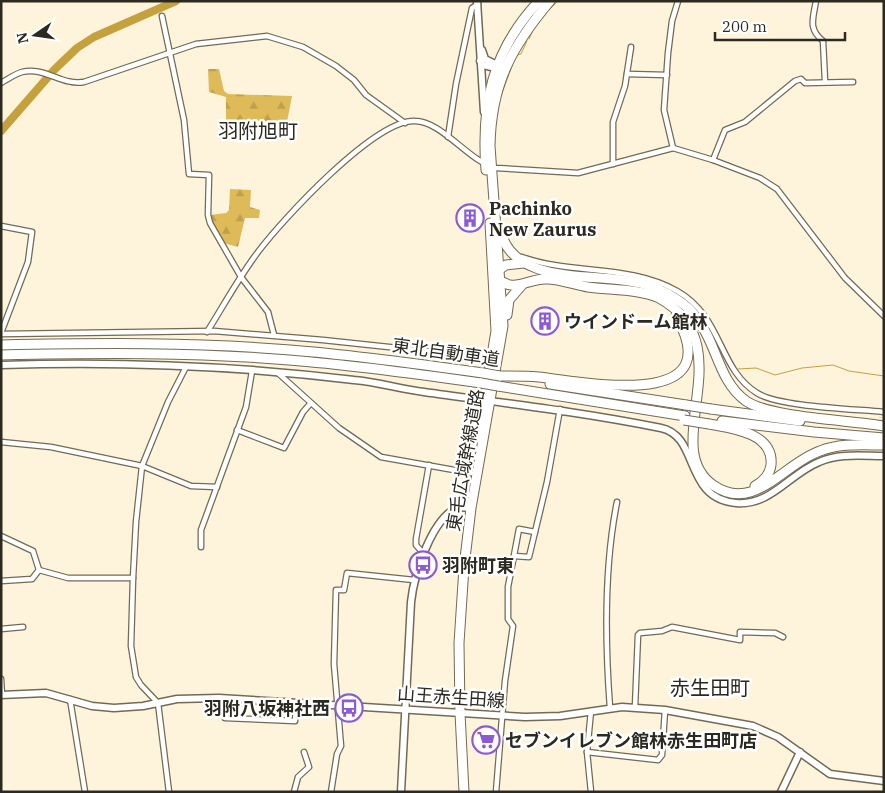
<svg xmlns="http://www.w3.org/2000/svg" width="885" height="793" font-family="'IBM Plex Serif','Noto Sans JP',serif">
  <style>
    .forest { fill: url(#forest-firs) }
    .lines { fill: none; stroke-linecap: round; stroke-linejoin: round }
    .stream { stroke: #c4a13c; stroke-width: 1 }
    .river { stroke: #c4a13c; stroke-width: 8 }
    .street-tunnel { stroke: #d3cbb6; stroke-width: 4.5; stroke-dasharray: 4.5 2; stroke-linecap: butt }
    .street-casing { stroke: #736a55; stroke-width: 7 }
    .secondary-casing { stroke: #736a55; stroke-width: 9 }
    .highway-casing { stroke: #736a55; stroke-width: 11 }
    .street { stroke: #fff; stroke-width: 4.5 }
    .secondary { stroke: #fff; stroke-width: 6 }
    .highway { stroke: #fff; stroke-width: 9 }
    .highway-bridge-casing { stroke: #736a55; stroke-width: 11; stroke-linecap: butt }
    .highway-bridge { stroke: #fff; stroke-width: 9 }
    .labels { text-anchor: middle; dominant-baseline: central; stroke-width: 5; stroke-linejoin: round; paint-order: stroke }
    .poi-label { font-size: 18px; font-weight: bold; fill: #2c2920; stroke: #fff; text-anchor: start }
    .street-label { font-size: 18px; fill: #2c2920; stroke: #fff }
    .quarter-label { font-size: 20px; fill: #2c2920; stroke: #fff }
  </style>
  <defs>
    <pattern id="forest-firs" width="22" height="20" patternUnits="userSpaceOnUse" patternTransform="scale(1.25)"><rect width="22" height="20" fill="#deba58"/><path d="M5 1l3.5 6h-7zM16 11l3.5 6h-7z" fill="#bfa04c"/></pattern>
  </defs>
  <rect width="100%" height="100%" fill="#fdf4db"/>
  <g class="forest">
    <polygon points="208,69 219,69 224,91 228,94 292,96 287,122 243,121 241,128 226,128 226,97 209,92"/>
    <polygon points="230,189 251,190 250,207 260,210 259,218 245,218 238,247 223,243 211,222 210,215 226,213 229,210"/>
  </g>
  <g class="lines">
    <g class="stream">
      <polyline points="546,13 557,2"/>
      <polyline points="529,39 534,28"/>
      <polyline points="517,55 521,54 527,41"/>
      <polyline points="502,93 514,61"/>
      <polyline points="738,369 756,368 775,375 802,368 833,365 849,371 884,376"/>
    </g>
    <polyline class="river" points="1,131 55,69 77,48 94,37 176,1"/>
    <polyline class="street-tunnel" points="879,450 881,417"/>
    <g class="street-casing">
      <g id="street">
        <path d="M816 1C813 19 808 29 823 41L825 81"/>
        <polyline points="162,16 184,120 189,174 209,175 208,215 210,223 241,277 268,312 274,335"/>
        <polyline points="627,74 667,75"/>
        <path d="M1 83C8 79 15 74 22 72 44 66 62 86 84 82L196 44 267 36 303 47 336 66 354 80 366 95 405 123"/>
        <polyline points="448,137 456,84 472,8 478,4"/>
        <polyline points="673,148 664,110 668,53 672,21 678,1"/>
        <polyline points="713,160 725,130 745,122 795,81 801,79 805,83 853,82"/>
        <polyline points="613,164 613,122 625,86 631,47"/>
        <polyline points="1,226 32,232 28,262 1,333"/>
        <path d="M522 257C572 275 630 264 677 291 723 317 718 369 757 393 779 407 855 409 884 412"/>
        <path d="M207 332C224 305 239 277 258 252 282 220 375 119 415 121 442 121 469 162 496 168L578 173 673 148 713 160 760 178 777 189 845 278 884 316"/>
        <polyline points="1,334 214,331 323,340 492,358"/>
        <polyline points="278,373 339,428 381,457 471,473"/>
        <polyline points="237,430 284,448 303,412 310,404"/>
        <polyline points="1,442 51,447 142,466 191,486 217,487"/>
        <polyline points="1,536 33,551 39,570"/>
        <polyline points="201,547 201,530 246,407 252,371"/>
        <polyline points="423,553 416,545 416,539 429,465"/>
        <polyline points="514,556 529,557 547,482 560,409"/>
        <polyline points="39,570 68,578 133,578"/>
        <polyline points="1,581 32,579 39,570"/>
        <polyline points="1,629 23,627"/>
        <polyline points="1,679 2,695"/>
        <polyline points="70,699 85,792"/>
        <polyline points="635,707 638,635 640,633 662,631 672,627 740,640 740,632 775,633 783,637"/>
        <path d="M610 708C605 642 604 567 617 502"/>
        <polyline points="225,718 295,721 296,702"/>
        <polyline points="587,752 658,760 662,755 665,710"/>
        <polyline points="169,792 158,703 141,685 136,677 131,646 133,578 136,522 142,466 168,402 186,367"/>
        <polyline points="294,792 298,777 309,767 304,752"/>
        <polyline points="331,792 337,754 341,746 334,664 336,590 344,590 347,573 414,580"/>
        <polyline points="496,792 505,681 513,626 508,619 508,587 519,529 535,532"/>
        <polyline points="591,792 587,752 591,711"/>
      </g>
    </g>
    <g class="secondary-casing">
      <g id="secondary">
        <polyline points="477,1 484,112"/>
        <polyline points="482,50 485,59 501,67"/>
        <polyline points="480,61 483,65 500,69"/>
        <path d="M1 365C118 361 238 366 354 380 378 382 400 389 424 392 503 403 582 412 661 428 700 436 683 498 736 503 771 506 789 474 819 462 839 453 862 456 884 456"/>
        <polyline points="1,695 46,693 92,706 114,708 143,706 177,699 219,698 525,717 560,716 622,707 665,710 753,726 778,737 830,774 884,781"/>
        <path d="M401 792 411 602C414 575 431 519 458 507L471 508"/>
        <polyline points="781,792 800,752"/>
      </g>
    </g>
    <g class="highway-casing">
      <g id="highway">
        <path d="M486 170C481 104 492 51 539 1"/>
        <path d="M501 233C517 291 610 269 653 287 668 293 687 304 696 317 717 343 718 381 746 401 771 418 851 420 884 426"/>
        <polyline points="497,271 506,265 524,263"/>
        <path d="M497 278C514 294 528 278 547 279 560 279 575 285 588 287 607 290 642 289 659 298 745 345 657 446 713 485 754 514 784 463 820 451 840 443 862 445 884 445"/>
        <polyline points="507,315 509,300 522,285"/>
        <path d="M1 345C98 343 194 342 290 350 355 355 419 364 483 373"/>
        <path d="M1 355C97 353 194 352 289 360 354 365 418 374 481 383"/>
        <path d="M500 376C513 376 526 376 539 377 584 382 731 412 676 316"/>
        <polyline points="550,384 686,405"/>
        <polyline points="498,386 685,416"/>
        <polyline points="711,409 800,421"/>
        <polyline points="722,421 814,432 884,438"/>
        <path d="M709 424C732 428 774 433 771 465 770 474 763 482 755 486"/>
        <polyline points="479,433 496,331 490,223"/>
        <path d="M464 792 460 713 459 643 464 567 471 508 503 326 490 146C491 85 511 47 550 1"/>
      </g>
    </g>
    <use href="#street" class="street"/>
    <use href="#secondary" class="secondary"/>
    <use href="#highway" class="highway"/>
    <g class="highway-bridge-casing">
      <g id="highway-bridge">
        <polyline points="483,373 500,376"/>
        <polyline points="481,383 498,386"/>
        <polyline points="686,405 711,409"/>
        <polyline points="684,420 709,424"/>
      </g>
    </g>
    <use href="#highway-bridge" class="highway-bridge"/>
  </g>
  <defs>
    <g id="building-ring" transform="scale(1.4375)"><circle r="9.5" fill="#fff" stroke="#8b5bd4" stroke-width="1.5"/><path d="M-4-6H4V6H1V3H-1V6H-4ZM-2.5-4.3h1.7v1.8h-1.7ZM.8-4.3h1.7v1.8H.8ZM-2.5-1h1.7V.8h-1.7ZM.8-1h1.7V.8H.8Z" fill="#8b5bd4"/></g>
    <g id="bus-ring" transform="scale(1.4375)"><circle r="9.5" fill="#fff" stroke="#8b5bd4" stroke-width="1.5"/><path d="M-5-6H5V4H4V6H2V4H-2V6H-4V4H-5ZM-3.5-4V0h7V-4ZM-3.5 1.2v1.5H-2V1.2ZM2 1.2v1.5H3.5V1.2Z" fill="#8b5bd4"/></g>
    <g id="supermarket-ring" transform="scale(1.4375)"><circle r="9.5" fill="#fff" stroke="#8b5bd4" stroke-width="1.5"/><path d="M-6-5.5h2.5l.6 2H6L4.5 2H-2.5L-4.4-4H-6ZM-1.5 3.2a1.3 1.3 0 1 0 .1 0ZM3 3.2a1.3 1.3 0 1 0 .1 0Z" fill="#8b5bd4"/></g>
  </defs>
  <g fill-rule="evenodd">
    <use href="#building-ring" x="470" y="218"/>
    <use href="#building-ring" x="545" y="321"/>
    <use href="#bus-ring" x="423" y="565"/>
    <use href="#bus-ring" x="349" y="708"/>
    <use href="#supermarket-ring" x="486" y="740"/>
  </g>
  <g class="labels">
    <g class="poi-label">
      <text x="489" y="208">Pachinko<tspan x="489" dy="21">New Zaurus</tspan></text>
      <text x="564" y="321">ウインドーム館林</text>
      <text x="442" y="565">羽附町東</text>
      <text x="330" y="708" text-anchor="end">羽附八坂神社西</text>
      <text x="505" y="740">セブンイレブン館林赤生田町店</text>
    </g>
    <g class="street-label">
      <text transform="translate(446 352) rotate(8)">東北自動車道</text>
      <text transform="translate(465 460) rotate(-80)">東毛広域幹線道路</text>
      <text transform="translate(451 697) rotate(4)">山王赤生田線</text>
    </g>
    <g class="quarter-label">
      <text x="258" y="130">羽附旭町</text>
      <text x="710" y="687">赤生田町</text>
    </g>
  </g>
  <rect width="885" height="793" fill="none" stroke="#2c2920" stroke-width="5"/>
  <g transform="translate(35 35) rotate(257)" stroke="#ffffff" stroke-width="4" paint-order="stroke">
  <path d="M0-4L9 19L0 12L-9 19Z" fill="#2c2920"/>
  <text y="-8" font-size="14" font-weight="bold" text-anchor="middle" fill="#2c2920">N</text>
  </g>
  <path d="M715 32v8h130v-8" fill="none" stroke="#2c2920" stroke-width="2.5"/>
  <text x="722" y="32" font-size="15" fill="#2c2920" stroke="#ffffff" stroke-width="4" paint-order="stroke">200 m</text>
</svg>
